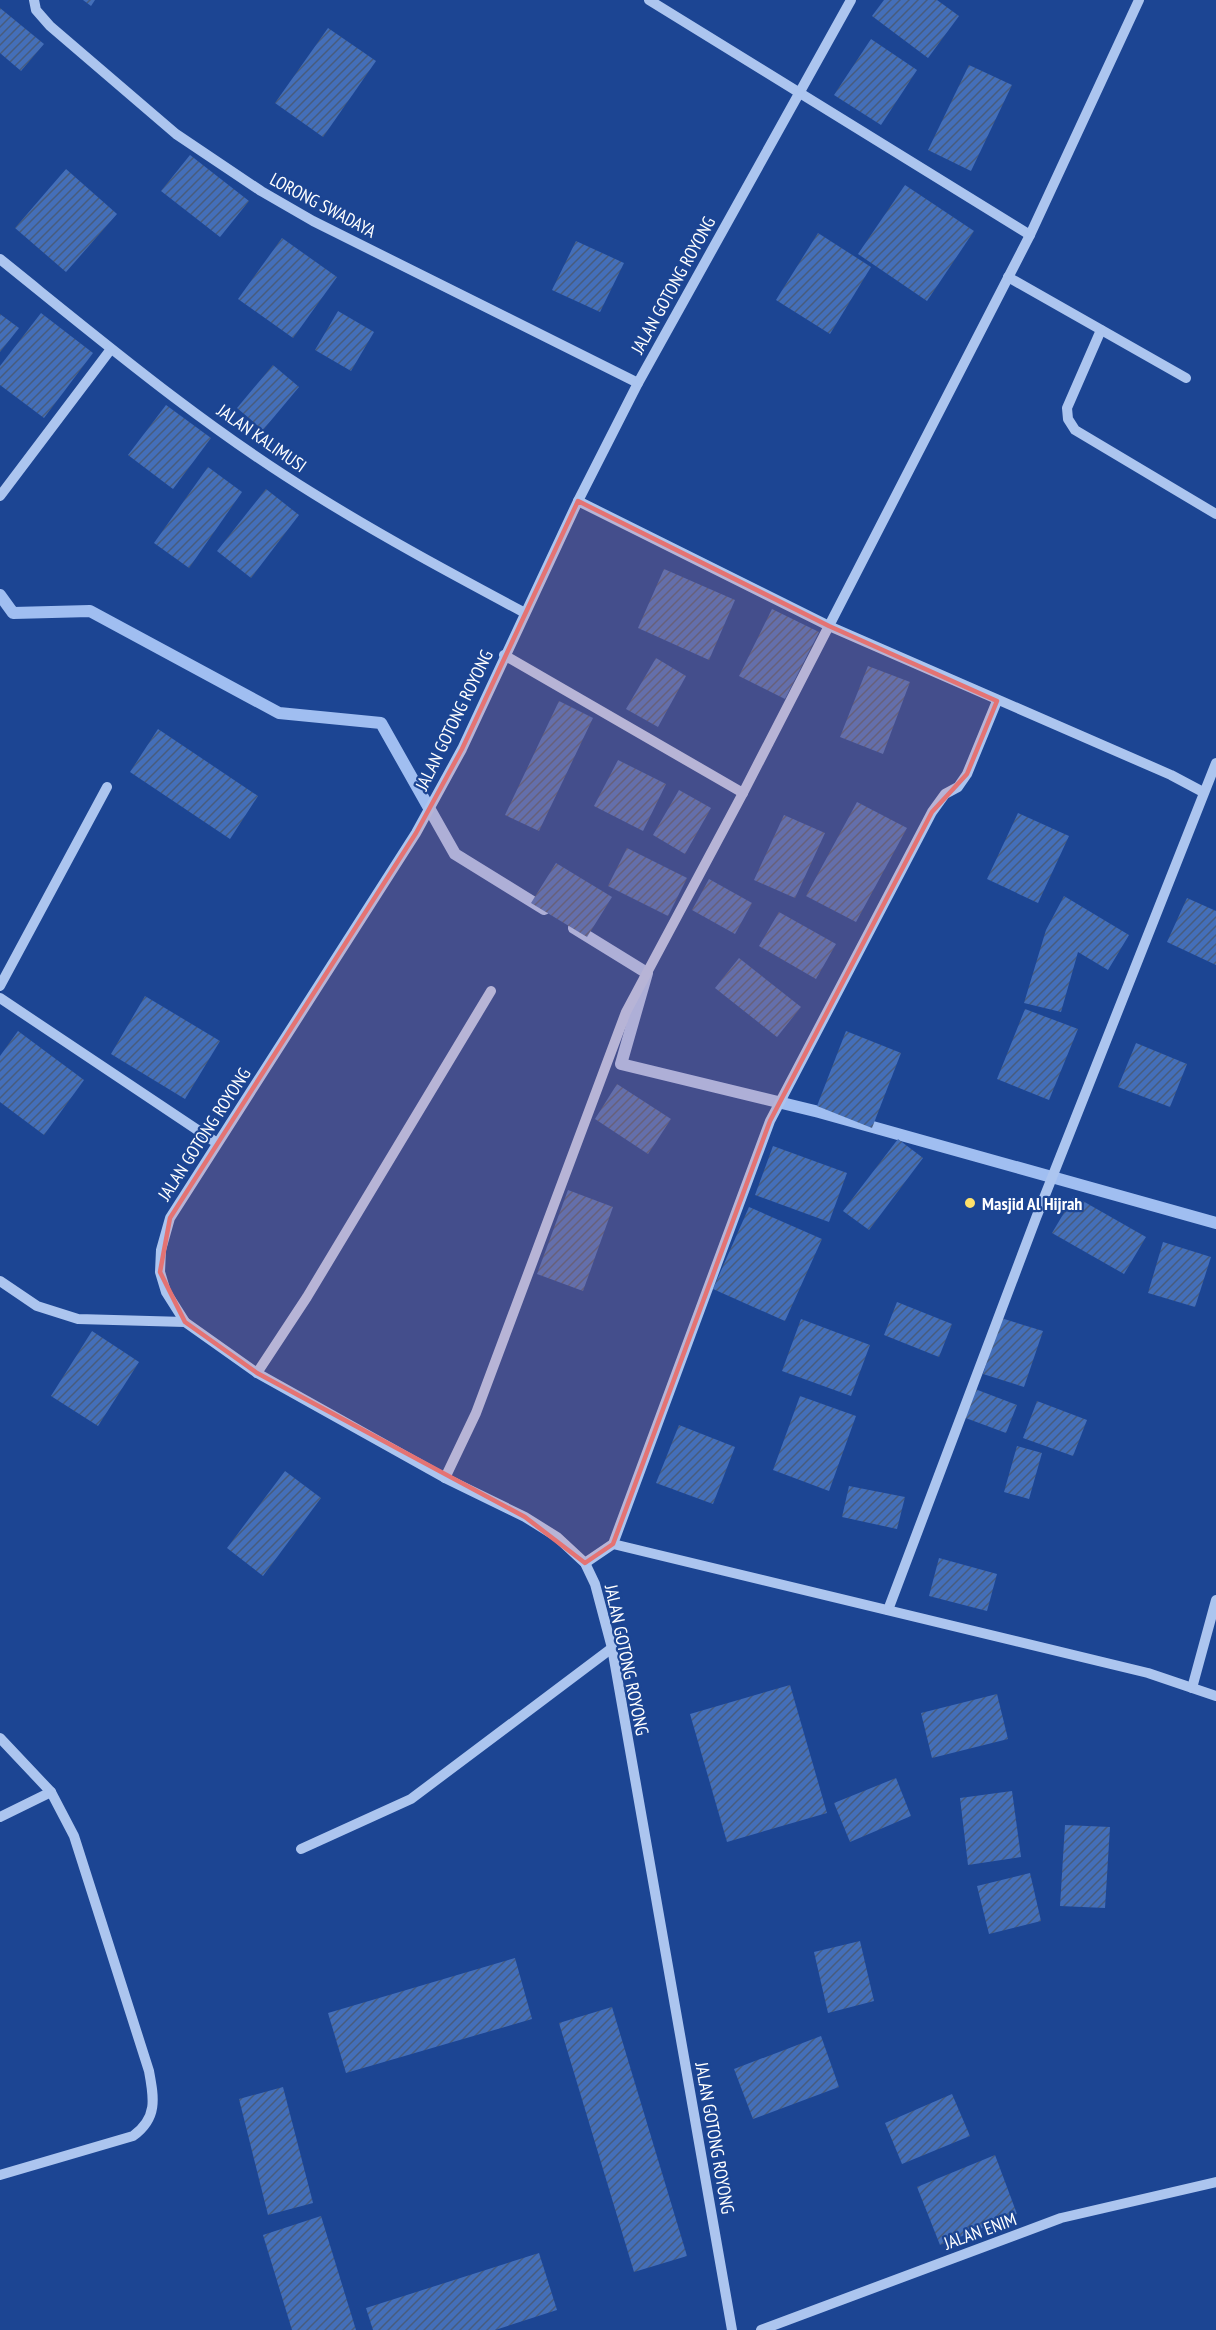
<svg xmlns="http://www.w3.org/2000/svg" width="1216" height="2330" font-family="'PT Sans Narrow',sans-serif">
  <style>
    .lines { fill: none; stroke-linecap: round; stroke-linejoin: round }
    .stream { stroke: #a0bef1; stroke-width: 12 }
    .building { fill: url(#building-hatch) }
    .minor { stroke: #acc5ef; stroke-width: 10 }
    .marked { fill: #e47373; fill-opacity: 0.2; stroke: #e47373; stroke-width: 4.5; stroke-linejoin: round }
    .poi-dot { fill: #ffe16a; stroke: #1c4593; stroke-width: 2 }
    .labels { text-anchor: middle; dominant-baseline: central; stroke-width: 4.5; stroke-linejoin: round; paint-order: stroke }
    .street-label { font-size: 18px; fill: #fff; stroke: #1c4593 }
    .poi-label { font-size: 18px; font-weight: bold; fill: #fff; stroke: #1c4593; text-anchor: start }
  </style>
  <defs>
    <pattern id="building-hatch" width="6" height="6" patternUnits="userSpaceOnUse" patternTransform="scale(1.5)"><rect width="6" height="6" fill="#446fb9"/><path d="M-1 1l2-2M0 6l6-6M5 7l2-2" fill="none" stroke="#485c7d"/></pattern>
  </defs>
  <rect width="100%" height="100%" fill="#1c4593"/>
  <g class="lines">
    <g class="stream">
      <polyline points="0,595 13,613 90,611 279,713 381,723 455,854 544,909"/>
      <polyline points="574,928 647,973 621,1064 819,1112 1216,1223"/>
    </g>
  </g>
  <g class="building">
    <polygon points="83,0 95,0 91,6"/>
    <polygon points="884,0 937,0 959,16 928,58 872,16"/>
    <polygon points="0,8 44,44 21,71 0,53"/>
    <polygon points="328,28 376,61 323,137 275,103"/>
    <polygon points="871,39 917,70 881,125 834,95"/>
    <polygon points="969,65 1012,85 971,171 928,150"/>
    <polygon points="190,155 249,201 220,237 161,191"/>
    <polygon points="66,169 117,214 66,272 15,228"/>
    <polygon points="905,185 974,231 927,301 858,254"/>
    <polygon points="818,233 871,267 830,334 776,300"/>
    <polygon points="282,238 337,277 293,338 238,299"/>
    <polygon points="576,241 624,263 600,312 552,290"/>
    <polygon points="338,311 374,332 351,371 315,350"/>
    <polygon points="41,313 93,353 44,418 0,385 0,366"/>
    <polygon points="0,314 19,328 0,352"/>
    <polygon points="273,365 299,387 263,430 237,408"/>
    <polygon points="166,405 211,438 173,489 128,455"/>
    <polygon points="208,467 242,492 189,568 154,543"/>
    <polygon points="266,489 299,515 251,578 217,551"/>
    <polygon points="664,569 735,600 709,660 638,628"/>
    <polygon points="772,609 819,632 785,699 739,676"/>
    <polygon points="656,658 686,676 658,727 626,709"/>
    <polygon points="868,666 910,682 883,754 840,737"/>
    <polygon points="559,701 593,718 539,831 505,815"/>
    <polygon points="158,729 258,796 230,839 130,772"/>
    <polygon points="618,760 666,784 643,831 594,806"/>
    <polygon points="679,790 711,808 685,854 653,835"/>
    <polygon points="857,802 907,828 856,922 806,896"/>
    <polygon points="1018,813 1069,836 1038,903 987,879"/>
    <polygon points="784,815 825,833 795,898 754,880"/>
    <polygon points="627,848 687,878 668,916 608,886"/>
    <polygon points="556,863 612,897 587,937 531,903"/>
    <polygon points="709,879 752,903 735,934 692,910"/>
    <polygon points="1064,896 1129,935 1108,970 1078,952 1061,1012 1024,1003 1046,930"/>
    <polygon points="1187,898 1216,911 1216,965 1167,942"/>
    <polygon points="779,912 836,944 816,979 759,946"/>
    <polygon points="739,958 801,1007 777,1037 715,988"/>
    <polygon points="145,996 220,1041 185,1099 111,1054"/>
    <polygon points="1025,1009 1078,1029 1049,1100 997,1079"/>
    <polygon points="18,1031 84,1080 44,1135 0,1102 0,1056"/>
    <polygon points="846,1031 901,1053 872,1128 817,1106"/>
    <polygon points="1136,1043 1187,1064 1170,1107 1118,1087"/>
    <polygon points="617,1084 671,1119 648,1154 595,1119"/>
    <polygon points="898,1139 923,1158 869,1230 843,1211"/>
    <polygon points="773,1146 847,1173 829,1222 755,1195"/>
    <polygon points="568,1190 613,1207 583,1291 537,1274"/>
    <polygon points="1074,1196 1146,1237 1124,1274 1052,1233"/>
    <polygon points="749,1207 822,1239 785,1321 713,1289"/>
    <polygon points="1163,1242 1211,1257 1195,1307 1148,1293"/>
    <polygon points="897,1302 952,1324 939,1357 884,1335"/>
    <polygon points="1001,1318 1043,1331 1024,1387 983,1374"/>
    <polygon points="801,1319 870,1345 851,1396 782,1371"/>
    <polygon points="92,1331 139,1362 98,1426 51,1396"/>
    <polygon points="975,1389 1017,1405 1006,1433 963,1417"/>
    <polygon points="800,1396 856,1416 829,1491 773,1470"/>
    <polygon points="1037,1401 1087,1420 1073,1456 1023,1438"/>
    <polygon points="679,1425 735,1447 713,1504 656,1483"/>
    <polygon points="1017,1446 1042,1453 1029,1499 1004,1492"/>
    <polygon points="285,1471 321,1498 263,1576 227,1548"/>
    <polygon points="849,1486 905,1497 897,1529 842,1517"/>
    <polygon points="939,1558 997,1574 987,1611 929,1596"/>
    <polygon points="790,1685 827,1813 727,1842 690,1714"/>
    <polygon points="997,1694 1008,1739 932,1758 921,1713"/>
    <polygon points="896,1778 911,1816 850,1842 834,1803"/>
    <polygon points="1012,1791 1021,1857 968,1865 960,1798"/>
    <polygon points="1065,1825 1110,1827 1105,1908 1060,1906"/>
    <polygon points="1030,1873 1041,1921 989,1934 977,1886"/>
    <polygon points="860,1941 874,2001 828,2013 814,1952"/>
    <polygon points="515,1958 532,2019 346,2073 328,2013"/>
    <polygon points="612,2007 687,2256 634,2272 559,2023"/>
    <polygon points="821,2036 839,2087 753,2119 734,2069"/>
    <polygon points="283,2087 313,2203 268,2215 239,2099"/>
    <polygon points="952,2094 970,2136 902,2164 885,2123"/>
    <polygon points="995,2155 1017,2214 940,2245 917,2187"/>
    <polygon points="321,2216 356,2330 292,2330 263,2235"/>
    <polygon points="539,2253 557,2310 495,2330 373,2330 366,2308"/>
  </g>
  <g class="lines">
    <g class="minor">
      <polyline points="34,0 36,10 50,26 176,134 261,191 313,221 638,383"/>
      <polyline points="649,0 1030,235"/>
      <path d="M0 259C102 341 203 426 314 494 383 537 454 575 525 613"/>
      <polyline points="1008,277 1186,378"/>
      <polyline points="1101,330 1067,408 1068,419 1075,430 1216,514"/>
      <polyline points="0,496 111,349"/>
      <polyline points="578,501 829,626 1171,775 1203,792"/>
      <polyline points="504,655 743,793"/>
      <polyline points="0,986 107,787"/>
      <polyline points="0,998 217,1143"/>
      <polyline points="0,1281 37,1306 78,1319 185,1322"/>
      <polyline points="257,1373 307,1297 491,991"/>
      <polyline points="445,1478 476,1413 626,1012 743,793 1030,235 1139,0"/>
      <polyline points="613,1544 1148,1673 1216,1696"/>
      <polyline points="585,1563 613,1544 770,1121 932,812 945,794 958,787 967,774 997,701"/>
      <polyline points="888,1610 1036,1218 1216,763"/>
      <polyline points="1192,1688 1216,1600"/>
      <path d="M0 1738 51 1792 74 1836 149 2071C154 2098 158 2118 133 2136L0 2175"/>
      <polyline points="0,1817 51,1792"/>
      <polyline points="301,1849 411,1799 612,1648"/>
      <polyline points="732,2330 612,1648 595,1584 585,1563 557,1537 525,1517 445,1478 257,1373 185,1322 166,1292 160,1272 161,1250 170,1218 416,833 462,749 578,501 638,383 851,0"/>
      <polyline points="761,2330 1061,2218 1216,2182"/>
    </g>
  </g>
  <path class="marked" d="M578 501 829 626 997 701 967 774 932 812 770 1121 613 1544 585 1563 525 1517 257 1373 185 1322 160 1272 170 1218 416 833 462 749Z"/>
  <circle class="poi-dot" cx="970" cy="1203" r="6"/>
  <g class="labels">
    <g class="street-label">
      <text transform="translate(323 205) rotate(28)">LORONG SWADAYA</text>
      <text transform="translate(673 285) rotate(-61)">JALAN GOTONG ROYONG</text>
      <text transform="translate(262 438) rotate(35)">JALAN KALIMUSI</text>
      <text transform="translate(454 720) rotate(-64)">JALAN GOTONG ROYONG</text>
      <text transform="translate(204 1134) rotate(-57)">JALAN GOTONG ROYONG</text>
      <text transform="translate(627 1660) rotate(78)">JALAN GOTONG ROYONG</text>
      <text transform="translate(715 2138) rotate(80)">JALAN GOTONG ROYONG</text>
      <text transform="translate(980 2231) rotate(-20)">JALAN ENIM</text>
    </g>
    <g class="poi-label">
      <text x="982" y="1203">Masjid Al Hijrah</text>
    </g>
  </g>
</svg>
